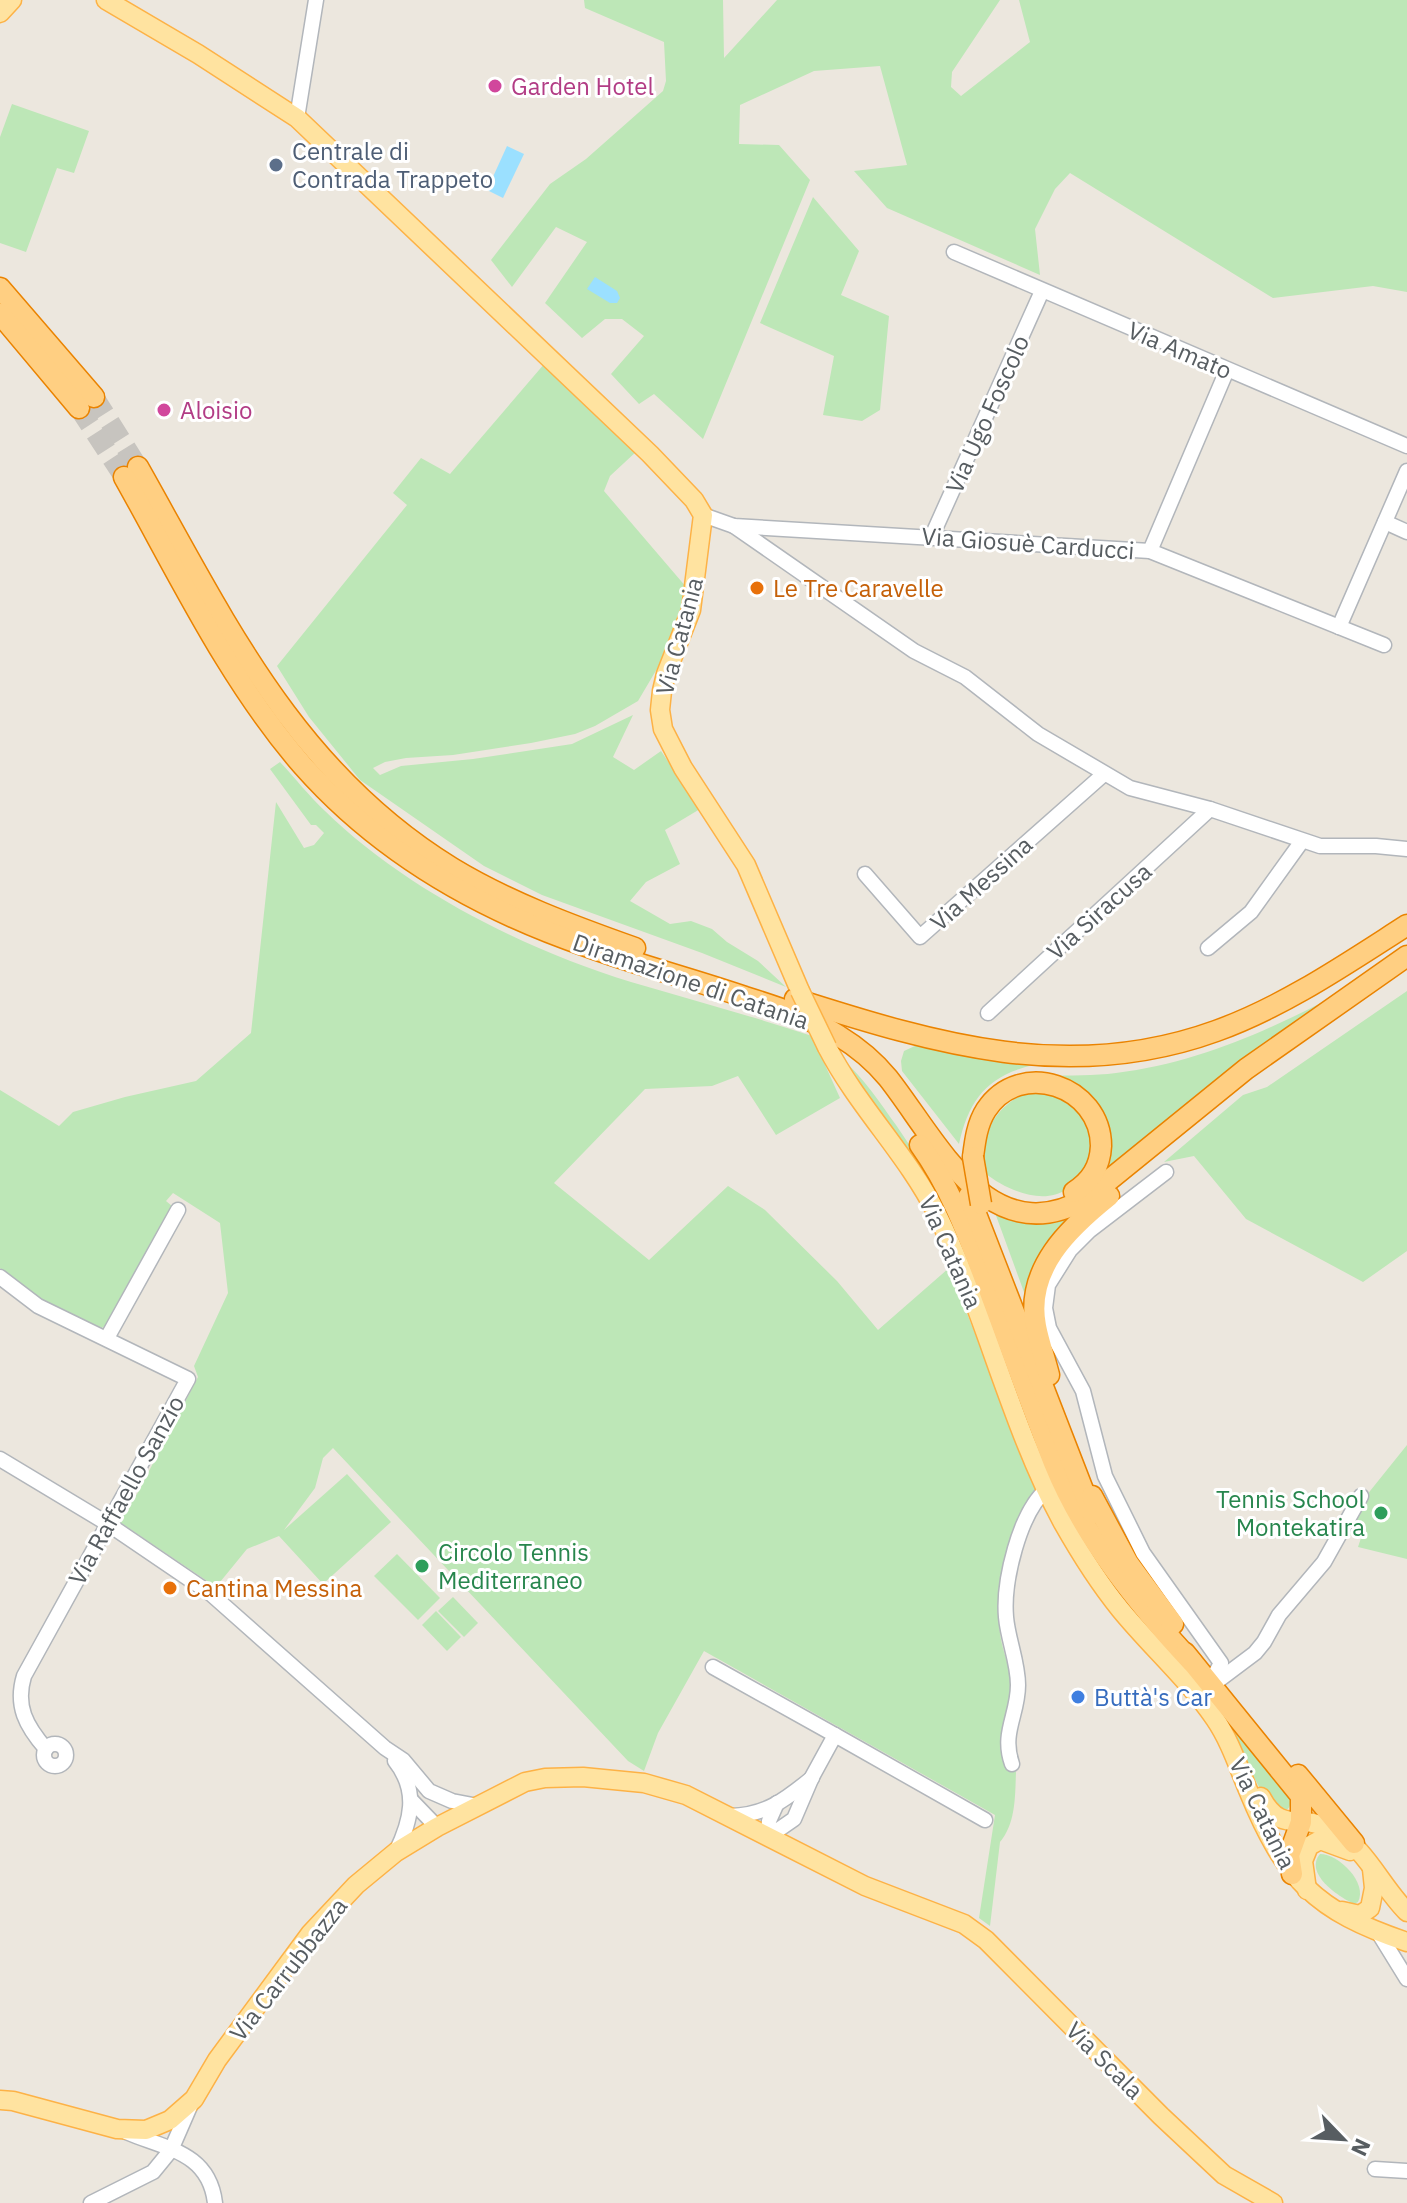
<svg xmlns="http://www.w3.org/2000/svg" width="1407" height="2203" font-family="'IBM Plex Sans',sans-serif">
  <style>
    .green { fill: #bde7b7 }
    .water { fill: #9be0ff }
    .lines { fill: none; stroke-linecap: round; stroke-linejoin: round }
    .highway-tunnel { stroke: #c7c4bf; stroke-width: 20; stroke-dasharray: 20 10; stroke-linecap: butt }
    .minor-casing { stroke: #b2b6bb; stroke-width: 17 }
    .major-casing { stroke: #fdb246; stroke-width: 21 }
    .highway-casing { stroke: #ea8300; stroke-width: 23 }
    .minor { stroke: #fff; stroke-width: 14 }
    .major { stroke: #ffe3a0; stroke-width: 18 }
    .highway { stroke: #ffcf82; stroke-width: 20 }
    .major-bridge-casing { stroke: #fdb246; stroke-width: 21; stroke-linecap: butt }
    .highway-bridge-casing { stroke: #ea8300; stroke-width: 23; stroke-linecap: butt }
    .major-bridge { stroke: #ffe3a0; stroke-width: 18 }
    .highway-bridge { stroke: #ffcf82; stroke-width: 20 }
    .hotel-dot { fill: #d1479c; stroke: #fff; stroke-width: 3 }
    .service-dot { fill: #5c6f8a; stroke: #fff; stroke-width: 3 }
    .food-dot { fill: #e8710a; stroke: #fff; stroke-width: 3 }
    .leisure-dot { fill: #2e9e5b; stroke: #fff; stroke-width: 3 }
    .shop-dot { fill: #3f7fe0; stroke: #fff; stroke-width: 3 }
    .labels { text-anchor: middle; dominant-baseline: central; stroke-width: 6; stroke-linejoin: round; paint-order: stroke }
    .hotel-label { font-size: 24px; fill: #b23c85; stroke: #fff; text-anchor: start }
    .service-label { font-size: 24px; fill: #4e5e75; stroke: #fff; text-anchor: start }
    .street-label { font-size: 24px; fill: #575d61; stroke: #fff }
    .food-label { font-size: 24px; fill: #c56008; stroke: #fff; text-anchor: start }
    .leisure-label { font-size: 24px; fill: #27864d; stroke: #fff; text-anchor: end }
    .shop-label { font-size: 24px; fill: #366cbe; stroke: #fff; text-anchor: start }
  </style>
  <rect width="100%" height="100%" fill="#ece7de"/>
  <g class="green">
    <polygon points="584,0 723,0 724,58 777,0 1000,0 952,72 951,87 961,96 1030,42 1019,0 1407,0 1407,292 1373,286 1273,298 1070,173 1055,189 1035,229 1040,275 887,208 854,171 907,165 880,66 814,71 740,105 739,144 779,145 810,180 703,439 654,394 639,404 611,374 644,336 622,319 605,319 582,338 545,303 587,242 556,227 512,287 491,260 550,184 586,159 663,91 666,81 664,42 585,8"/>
    <polygon points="12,104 89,131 74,173 57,168 26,252 0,243 0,137"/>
    <polygon points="813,197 859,251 841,295 889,316 880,410 862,421 823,415 834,356 760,323"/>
    <polygon points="545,363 638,450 610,476 604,491 687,588 685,604 661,662 638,701 595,726 575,734 531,743 453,755 406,758 385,762 373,768 380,775 401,766 473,759 572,744 633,715 613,757 634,770 661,751 700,809 665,830 680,864 646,882 630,901 670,924 691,921 712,929 727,942 758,961 786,987 702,953 542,895 484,866 360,780 309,717 277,666 407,505 393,493 421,458 450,474"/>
    <path d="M280 762C295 778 309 796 325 811 406 890 524 949 631 982 692 1000 752 1016 812 1036L840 1098 776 1135 738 1076 712 1086 645 1089 554 1183 649 1260 728 1186 765 1210 837 1281 878 1330 949 1268 1037 1490C1019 1536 995 1582 1000 1633 1002 1653 1013 1672 1013 1693 1013 1720 983 1750 1016 1772 1015 1796 1016 1823 1000 1842L990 1926 979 1918 995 1815 704 1651 658 1733 644 1771 628 1761 333 1448 323 1458 315 1488 284 1530 347 1474 391 1522 323 1584 279 1536 247 1549 216 1587 118 1521 137 1494 198 1377 194 1366 228 1293 220 1223 173 1193 166 1201 172 1206 106 1325 99 1330 29 1294 0 1268V1090L59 1126 73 1112 125 1097 196 1081 251 1033 276 802 304 848 314 845 324 833 316 825H311L270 769Z"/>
    <path d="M1348 989 1092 1187 1106 1135 1048 1076C1070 1075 1094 1076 1116 1073 1200 1063 1274 1028 1348 989Z"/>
    <polygon points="1407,991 1407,1251 1363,1282 1246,1219 1194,1156 1164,1162 1243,1095 1267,1087"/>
    <path d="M917 1045 980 1058 1034 1065C988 1075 969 1099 959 1144L902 1071 901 1061 904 1051Z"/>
    <path d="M843 1060C864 1078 880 1103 896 1125 923 1164 946 1203 965 1246 1007 1340 1032 1440 1082 1531 1110 1583 1151 1624 1190 1668 1223 1706 1254 1746 1284 1786 1292 1797 1295 1810 1279 1813L1270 1807 1220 1715 1122 1602 1078 1536 1049 1480 957 1243 939 1203 914 1161 862 1090Z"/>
    <path d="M1027 1092 1061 1093 1092 1124 1090 1168C1083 1175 1076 1184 1067 1189 1043 1206 1006 1190 985 1173 982 1133 991 1110 1027 1092Z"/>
    <polygon points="1087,1209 1028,1303 994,1210 1058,1220"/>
    <polygon points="1407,1445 1407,1559 1358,1547 1361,1538 1347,1535 1362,1501"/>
    <polygon points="397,1554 440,1598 418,1620 374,1576"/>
    <polygon points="453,1597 478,1623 464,1637 438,1611"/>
    <polygon points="436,1611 461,1637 447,1651 422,1625"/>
    <path d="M1320 1854C1339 1854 1368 1883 1358 1902L1354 1904C1337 1896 1304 1873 1320 1854Z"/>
  </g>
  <g class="water">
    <polygon points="507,146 524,154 503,198 487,190"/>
    <polygon points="595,277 617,291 620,298 617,303 610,303 587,289"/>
  </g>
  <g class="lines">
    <g class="highway-tunnel">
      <polyline points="94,397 138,467"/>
      <polyline points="79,408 124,477"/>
    </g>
    <g class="minor-casing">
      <g id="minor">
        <polyline points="297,118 316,0"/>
        <polyline points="954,252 1407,446"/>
        <polyline points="703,515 734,526 1150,551 1384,645"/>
        <polyline points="1385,522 1407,532"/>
        <polyline points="734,526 914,651 965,677 1038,734 1130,788 1210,809 1320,846 1376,846 1407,849"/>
        <polyline points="932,536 1042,291"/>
        <polyline points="1150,551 1227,370"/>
        <polyline points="1339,627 1407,471"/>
        <polyline points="865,874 920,937 1104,774"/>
        <polyline points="1208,948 1251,912 1302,841"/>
        <polyline points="988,1013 1210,809"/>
        <polyline points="1166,1172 1089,1231 1070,1250 1048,1285 1045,1308 1049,1328 1083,1391 1105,1476 1143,1553 1221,1663 1215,1674"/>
        <path d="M0 1277 38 1306 188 1379 24 1676C15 1706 26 1726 46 1749"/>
        <polyline points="107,1338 178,1210"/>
        <polyline points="0,1459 108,1524 211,1594 385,1748 403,1760 429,1791 452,1801 478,1806"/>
        <polyline points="713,1667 835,1735"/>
        <polyline points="1219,1680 1255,1653 1264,1642 1279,1615 1324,1562 1361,1496"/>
        <circle cx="55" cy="1755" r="11"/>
        <path d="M395 1761C419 1791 411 1821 396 1852"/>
        <path d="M1012 1764C1001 1733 1018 1715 1018 1685 1018 1662 1008 1640 1006 1617 1003 1582 1019 1513 1047 1489"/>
        <polyline points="411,1800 437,1827"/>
        <polyline points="777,1803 769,1821 768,1837 794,1819 812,1777 835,1735 985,1820"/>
        <path d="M730 1816C766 1815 785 1800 812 1778"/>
        <polyline points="1378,1932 1407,1979"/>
        <path d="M126 2132C166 2149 209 2152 215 2203"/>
        <polyline points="1375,2169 1407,2171"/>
        <polyline points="91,2203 153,2172 171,2150 191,2104"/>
      </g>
    </g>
    <g class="major-casing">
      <g id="major">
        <polyline points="106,0 198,54 297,118 650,454 694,500 703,515 691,610 666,674 662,691 660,710 663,729 683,768 746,865 800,991"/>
        <polyline points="0,13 12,0"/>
        <path d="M827 1047C858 1107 907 1154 937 1214 986 1314 1010 1425 1063 1523 1080 1553 1098 1582 1120 1609 1150 1646 1188 1679 1215 1719 1230 1741 1238 1766 1248 1790 1285 1880 1315 1911 1407 1942"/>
        <path d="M1261 1797C1281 1835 1300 1813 1331 1829 1366 1847 1380 1885 1407 1912"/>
        <polyline points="1307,1890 1303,1861 1309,1846 1320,1840 1350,1851"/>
        <polyline points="1342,1911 1360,1915 1370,1908 1374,1888 1372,1869"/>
        <polyline points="0,2100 13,2101 117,2129 146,2130 170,2120 194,2099 217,2060 310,1934 356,1885 396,1852 437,1827 525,1782 545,1778 583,1777 644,1783 686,1795 865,1886 964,1924 986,1940 1161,2116 1224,2175 1273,2203"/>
      </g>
    </g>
    <g class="highway-casing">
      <g id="highway">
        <polyline points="0,288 94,397"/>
        <polyline points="0,314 79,408"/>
        <path d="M138 467C225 621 294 771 452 868 508 902 573 926 635 948"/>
        <path d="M124 477C179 575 229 681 303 766 379 852 478 909 586 946 638 965 692 979 745 997 777 1007 811 1018 839 1036 857 1047 874 1061 888 1078 937 1140 989 1255 1087 1198L1246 1069 1407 956"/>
        <path d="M795 999C936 1044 1070 1084 1216 1031 1285 1006 1346 964 1407 925"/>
        <path d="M920 1145C951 1188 969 1238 988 1287 1010 1346 1031 1405 1054 1463 1085 1539 1137 1603 1192 1662"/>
        <path d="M973 1157C975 1141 977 1124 986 1110 1020 1058 1101 1086 1101 1146 1100 1167 1091 1181 1074 1192"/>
        <polyline points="969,1196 1092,1513"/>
        <path d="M1049 1375C1045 1359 1039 1342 1036 1326 1025 1269 1069 1228 1109 1196"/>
        <polyline points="1092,1496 1128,1563 1173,1624"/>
        <polyline points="1185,1653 1301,1796 1301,1822 1289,1855 1292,1874"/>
        <polyline points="1298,1775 1354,1843"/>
      </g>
    </g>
    <use href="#minor" class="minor"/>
    <use href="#major" class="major"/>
    <use href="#highway" class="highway"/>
    <g class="major-bridge-casing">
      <polyline id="major-bridge" points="800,991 827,1047"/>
    </g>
    <g class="highway-bridge-casing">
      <polyline id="highway-bridge" points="973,1157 981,1204"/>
    </g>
    <use href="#major-bridge" class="major-bridge"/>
    <use href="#highway-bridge" class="highway-bridge"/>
  </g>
  <g class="hotel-dot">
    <circle cx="495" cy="86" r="8"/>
    <circle cx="164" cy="410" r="8"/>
  </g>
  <circle class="service-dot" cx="276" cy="165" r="8"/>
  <g class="food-dot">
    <circle cx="757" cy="588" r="8"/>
    <circle cx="170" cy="1588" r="8"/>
  </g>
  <g class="leisure-dot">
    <circle cx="1381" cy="1513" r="8"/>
    <circle cx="422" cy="1566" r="8"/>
  </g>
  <circle class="shop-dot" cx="1078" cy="1697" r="8"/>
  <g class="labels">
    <g class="hotel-label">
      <text x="511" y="86">Garden Hotel</text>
      <text x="180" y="410">Aloisio</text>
    </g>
    <g class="service-label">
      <text x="292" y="151">Centrale di<tspan x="292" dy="28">Contrada Trappeto</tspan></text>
    </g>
    <g class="street-label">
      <text transform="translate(1180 350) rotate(23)">Via Amato</text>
      <text transform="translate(987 414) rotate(-66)">Via Ugo Foscolo</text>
      <text transform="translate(1028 543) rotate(4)">Via Giosuè Carducci</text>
      <text transform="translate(679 636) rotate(-75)">Via Catania</text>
      <text transform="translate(981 883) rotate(-42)">Via Messina</text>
      <text transform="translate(1099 911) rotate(-42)">Via Siracusa</text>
      <text transform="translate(691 981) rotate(19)">Diramazione di Catania</text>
      <text transform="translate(951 1252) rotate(66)">Via Catania</text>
      <text transform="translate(126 1490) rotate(-61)">Via Raffaello Sanzio</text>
      <text transform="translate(1263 1813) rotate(64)">Via Catania</text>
      <text transform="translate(288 1969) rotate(-52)">Via Carrubbazza</text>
      <text transform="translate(1105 2060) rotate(45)">Via Scala</text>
    </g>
    <g class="food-label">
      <text x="773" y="588">Le Tre Caravelle</text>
      <text x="186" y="1588">Cantina Messina</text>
    </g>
    <g class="leisure-label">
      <text x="1365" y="1499">Tennis School<tspan x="1365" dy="28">Montekatira</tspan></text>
      <text x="438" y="1552" text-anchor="start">Circolo Tennis<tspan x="438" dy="28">Mediterraneo</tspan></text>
    </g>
    <g class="shop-label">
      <text x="1094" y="1697">Buttà's Car</text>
    </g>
  </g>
  <g transform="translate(1343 2139) rotate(115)" stroke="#ffffff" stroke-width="6" paint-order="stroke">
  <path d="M0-6L14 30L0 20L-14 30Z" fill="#575d61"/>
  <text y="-12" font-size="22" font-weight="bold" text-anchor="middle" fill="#575d61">N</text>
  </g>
</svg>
